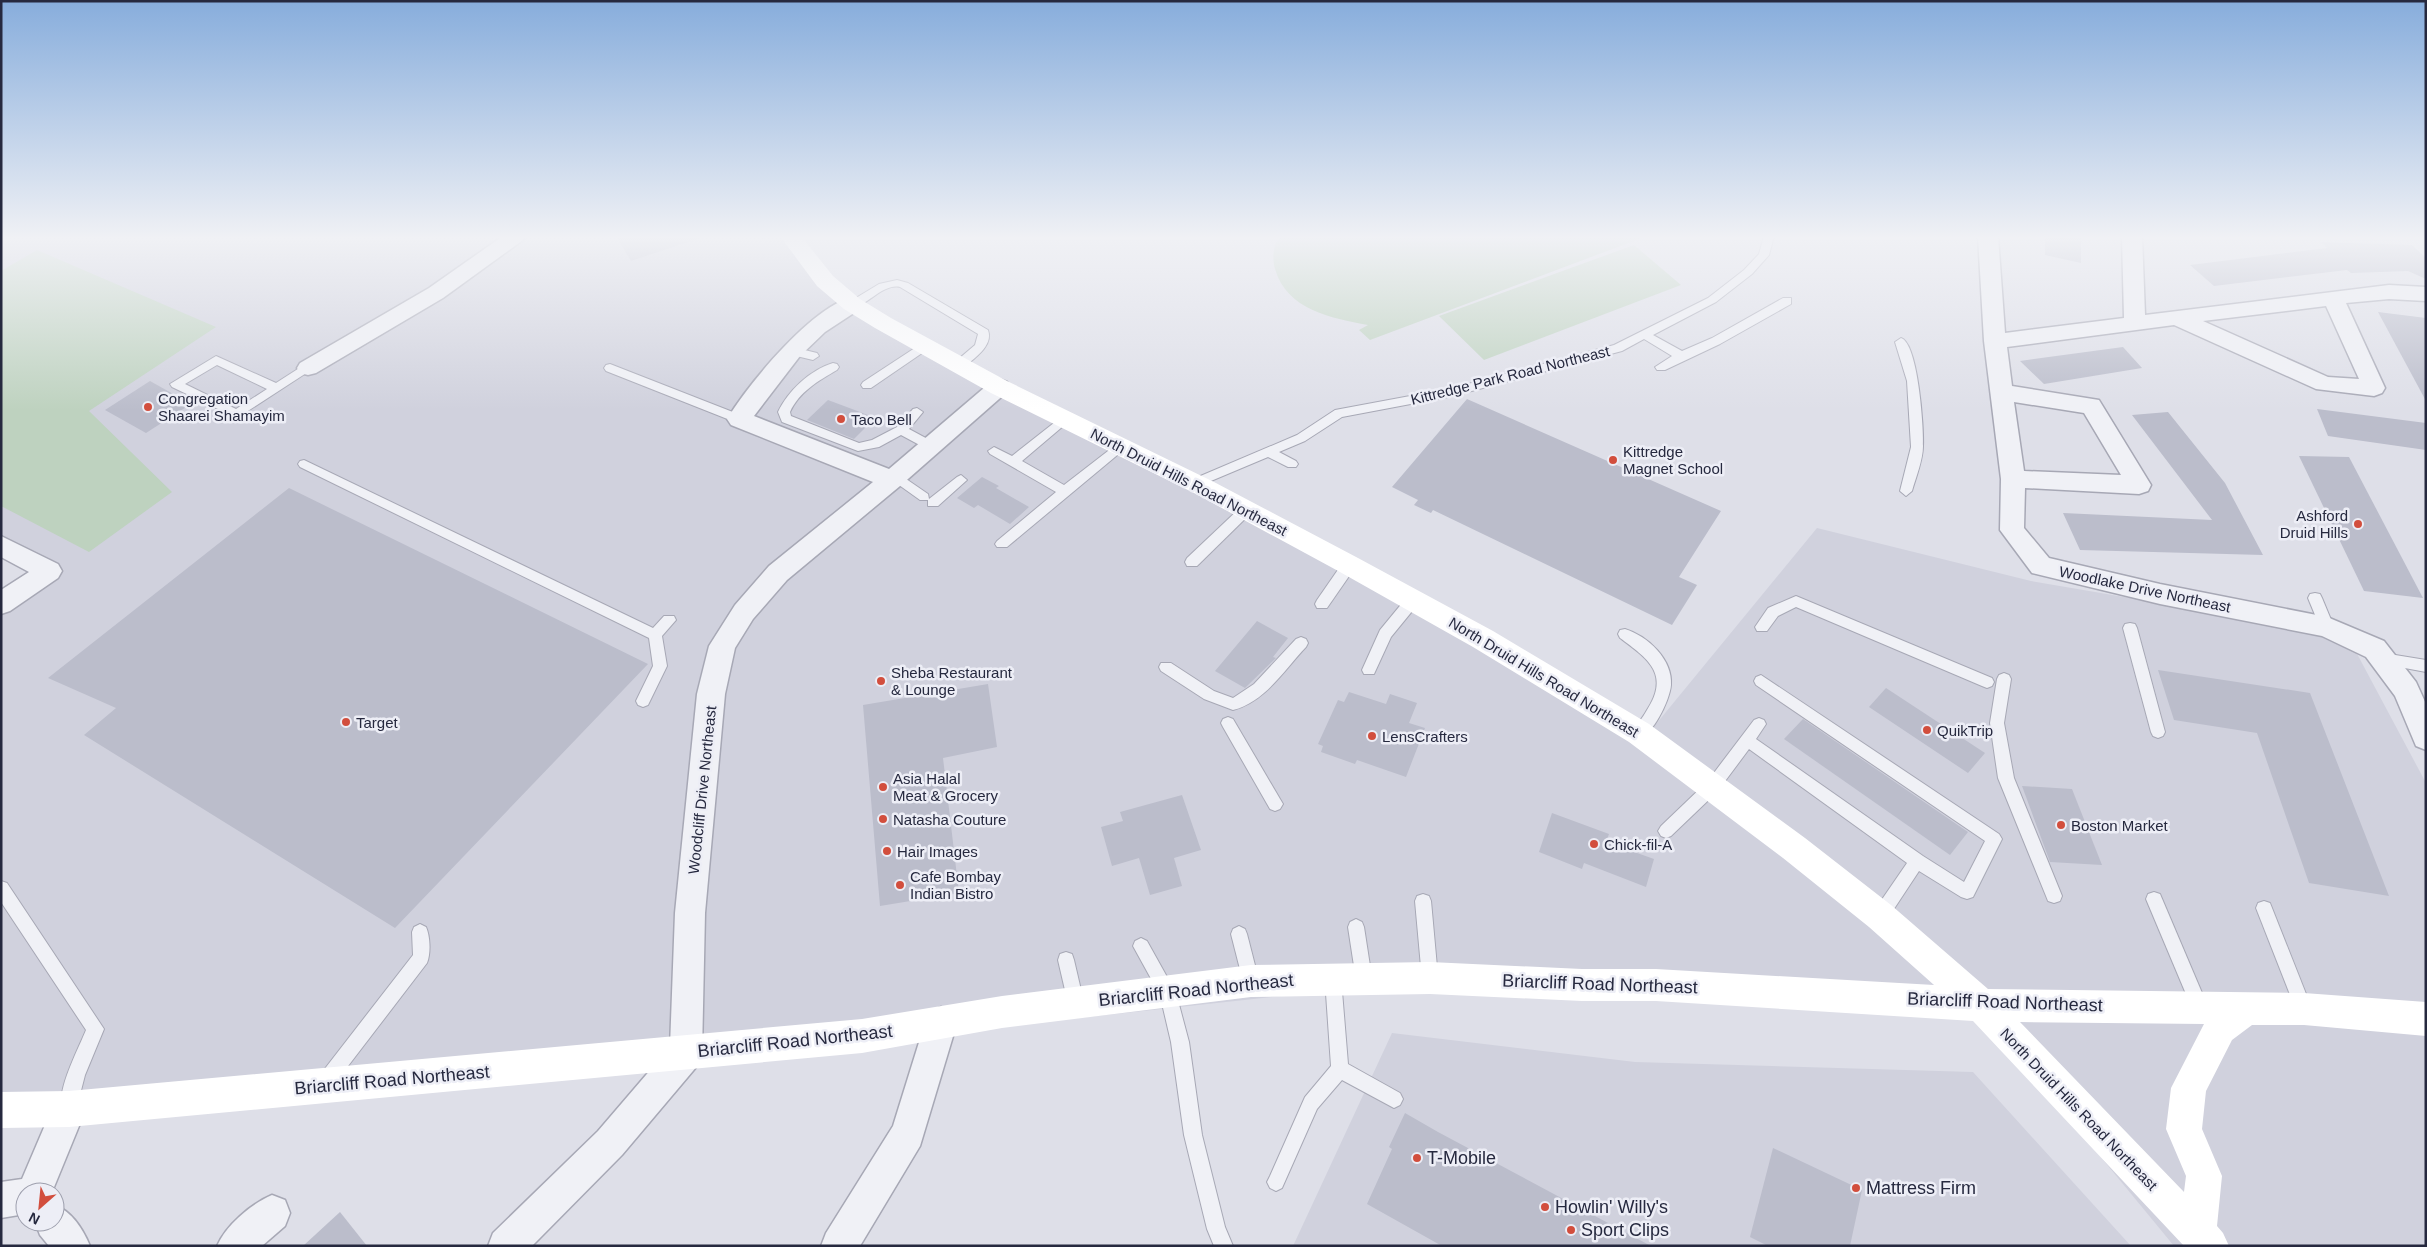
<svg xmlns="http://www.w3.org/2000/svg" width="2427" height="1247" font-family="Arial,sans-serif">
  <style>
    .built { fill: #d0d1dd }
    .green { fill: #bed2bf }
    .building { fill: #bbbdcb }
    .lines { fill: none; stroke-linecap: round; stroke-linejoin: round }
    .service-casing { stroke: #a7a8b5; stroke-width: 2 }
    .minor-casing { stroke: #a7a8b5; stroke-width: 3 }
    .service { fill: #f0f1f6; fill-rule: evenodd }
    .minor { fill: #f0f1f6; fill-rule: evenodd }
    .secondary { fill: #fff; fill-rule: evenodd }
    .poi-dot { fill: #d24e3d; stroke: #edeef6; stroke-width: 2 }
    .labels { text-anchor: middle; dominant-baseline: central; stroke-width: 5; stroke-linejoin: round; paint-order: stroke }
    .street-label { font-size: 15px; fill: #26293f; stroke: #edeef6 }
    .poi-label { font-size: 15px; fill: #26293f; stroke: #edeef6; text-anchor: start }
    .near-street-label { font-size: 18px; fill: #26293f; stroke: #edeef6 }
    .near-poi-label { font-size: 18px; fill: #26293f; stroke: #edeef6; text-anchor: start }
  </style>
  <rect width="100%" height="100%" fill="#dedfe8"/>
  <g class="built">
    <polygon points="1,236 789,236 840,290 930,346 1652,729 1817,528 2031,581 2347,635 2426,783 2426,1246 2174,1246 1969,997 1411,982 653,1064 1,1095 1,616 64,570 1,536"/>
    <polygon points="1392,1033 1635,1062 1973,1072 2131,1246 1293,1246"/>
  </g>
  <g class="green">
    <path d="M1280 236H1647L1370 340 1359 330 1368 325C1331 318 1287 310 1275 269 1272 258 1273 245 1280 236Z"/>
    <polygon points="1634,245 1681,285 1484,360 1439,316"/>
    <polygon points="37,250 216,327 89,411 172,492 89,552 1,506 1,271"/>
  </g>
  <g class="building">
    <polygon points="616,236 696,236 697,239 631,261"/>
    <polygon points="2045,236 2081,236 2081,263 2045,255"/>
    <polygon points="2321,242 2412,245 2426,258 2426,279 2408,271 2351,273 2347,270 2214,286 2190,265 2327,248"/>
    <polygon points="2378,312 2426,318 2426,401"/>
    <polygon points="2123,347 2142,368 2044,384 2020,361"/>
    <polygon points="150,381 191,404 146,433 105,410"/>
    <polygon points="1467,399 1721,511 1679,577 1697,585 1672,625 1433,510 1431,513 1414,505 1418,500 1392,487"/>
    <polygon points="828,400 860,412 875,418 854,439 807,420"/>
    <polygon points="2317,409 2426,423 2426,450 2328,436"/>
    <polygon points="2168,412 2225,483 2263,555 2080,550 2063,513 2212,520 2132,415"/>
    <polygon points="2299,456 2349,457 2423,598 2364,591"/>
    <polygon points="982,477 999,486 996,488 1029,507 1010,524 978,505 974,508 957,498"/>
    <polygon points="289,488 648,664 395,928 84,735 116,708 48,678"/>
    <polygon points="1257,621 1288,638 1273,657 1276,658 1245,688 1215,671"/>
    <polygon points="2158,670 2310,693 2389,896 2309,883 2257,733 2174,720"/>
    <polygon points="988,684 997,747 943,758 959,893 880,906 863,705"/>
    <polygon points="1886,688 1985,753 1968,773 1869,707"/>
    <polygon points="1349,692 1386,704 1390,694 1417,703 1409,723 1425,728 1406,777 1357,760 1355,764 1321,752 1323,746 1318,744 1338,700 1344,702"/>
    <polygon points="1803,719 1968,832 1950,855 1784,739"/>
    <polygon points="2022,786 2072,789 2102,865 2050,862"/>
    <polygon points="1182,795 1201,850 1174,858 1182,886 1150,895 1139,858 1112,866 1101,827 1123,821 1120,812"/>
    <polygon points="1552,813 1609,834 1606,842 1654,859 1646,887 1584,863 1582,869 1539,852"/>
    <polygon points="1405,1113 1438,1132 1651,1246 1442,1246 1367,1204 1392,1149 1389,1147"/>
    <polygon points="1773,1148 1862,1190 1850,1246 1768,1246 1750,1237"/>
    <polygon points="340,1212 367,1246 303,1246"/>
  </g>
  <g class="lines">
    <g class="service-casing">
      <g id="service">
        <polygon points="1764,236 1774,236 1769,255 1752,274 1716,302 1653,335 1682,351 1712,338 1783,298 1791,298 1791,304 1720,344 1665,370 1657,370 1655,367 1672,356 1644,339 1622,351 1453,396 1342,417 1305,441 1279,452 1296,461 1298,464 1296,467 1288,467 1268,457 1199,486 1195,488 1189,483 1191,480 1297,435 1335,410 1453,388 1614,345 1708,298 1744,270 1759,254"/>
        <path d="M897 280 908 283 988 330C994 346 973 359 963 368H955L953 365 955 362 975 345 978 334 900 287C881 283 864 311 848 307L846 304 879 284Z"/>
        <path d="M1901 338C1918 343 1924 428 1923 446 1923 460 1916 477 1912 491L1906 496 1900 491 1911 447 1907 381 1895 342Z"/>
        <polygon points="924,342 928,343 928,349 871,388 863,388 861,385 863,382"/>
        <polygon points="792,347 817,353 819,356 813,360 788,354 788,348"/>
        <path d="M216 356 276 383 304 365 308 364 314 368 237 418 172 387 170 384ZM217 365 267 389 236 409 185 384Z"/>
        <path d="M833 363 837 364 839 367 837 370C818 381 799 392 790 412L791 416 859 443 872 440 897 427 913 409 917 408 923 412 909 429 935 443 937 446 935 449H927L901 435 879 447 858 451 782 422 778 412C788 391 810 370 833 363Z"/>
        <polygon points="610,364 743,416 745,419 743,422 735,422 606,371 604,368 606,365"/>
        <polygon points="1064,415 1070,419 1068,422 1022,461 1064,485 1117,444 1125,444 1127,447 1007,547 997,547 995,544 997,541 1056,492 990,454 988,451 994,447 1012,456"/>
        <polygon points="304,460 653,628 664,616 674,616 676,620 662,636 667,666 648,705 643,707 638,705 636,701 653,666 649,638 300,467 298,464 300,461"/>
        <polygon points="896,472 928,494 929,499 957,477 961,475 967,480 938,506 928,506 928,500 920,500 892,480 890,477"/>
        <polygon points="1246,505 1252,510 1251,513 1197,566 1187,566 1185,562 1187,558 1241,507"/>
        <polygon points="1349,560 1356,565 1354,569 1327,608 1317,608 1315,604 1317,600 1344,561"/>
        <polygon points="2315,593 2320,594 2322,598 2334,627 2332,631 2322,631 2320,627 2308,598 2310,594"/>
        <polygon points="1413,595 1418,596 1420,600 1418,604 1391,637 1374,674 1364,674 1362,670 1380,630 1408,596"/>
        <polygon points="1796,596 1992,678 1994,682 1992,686 1987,688 1982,686 1796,607 1778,616 1767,631 1757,631 1755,627 1768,608"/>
        <polygon points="2130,623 2135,624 2137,628 2165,732 2163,736 2158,738 2153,736 2151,732 2123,628 2125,624"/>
        <path d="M1625 629C1648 636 1673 660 1671 685 1670 700 1650 743 1634 737L1632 733C1636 725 1643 718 1647 710 1671 674 1647 658 1620 638L1618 634 1620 630Z"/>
        <path d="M1301 637 1306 639 1308 643 1306 647C1284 670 1265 702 1233 710L1204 699 1161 671 1159 667 1161 663H1171L1214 691 1233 698 1254 684 1296 639Z"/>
        <polygon points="2383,653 2426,660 2426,672 2378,663 2376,659 2378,655"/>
        <polygon points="2004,673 2009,675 2011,679 2004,723 2014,778 2062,896 2060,901 2054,903 2048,901 2046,896 1998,778 1990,723 1997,679 1999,675"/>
        <polygon points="1761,675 1999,834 2002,839 1973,897 1967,899 1961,897 1919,871 1886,921 1880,923 1874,921 1872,916 1874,911 1907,863 1749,749 1717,792 1671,836 1666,838 1661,836 1658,831 1661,826 1707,782 1754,720 1759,718 1764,720 1766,724 1756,739 1923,856 1964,882 1985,841 1756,685 1754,681 1756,677"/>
        <polygon points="1228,717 1233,719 1280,799 1283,804 1280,809 1275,811 1270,809 1223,727 1221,723 1223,719"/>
        <path d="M1 881 7 883 104 1029 85 1075 75 1114 69 1117 63 1114C54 1094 78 1050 86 1030L1 902Z"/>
        <polygon points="2154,892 2160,894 2208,1007 2206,1013 2200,1015 2194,1013 2146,899 2148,894"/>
        <polygon points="1423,894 1429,896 1431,901 1438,978 1436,984 1430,986 1424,984 1422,978 1415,901 1417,896"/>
        <polygon points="2264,901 2270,903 2272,908 2312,1009 2310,1015 2304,1017 2298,1015 2256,908 2258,903"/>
        <polygon points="1356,919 1362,922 1364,927 1372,979 1370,985 1364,987 1358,985 1356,979 1348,927 1350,922"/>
        <path d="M420 924 426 927C430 936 431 953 427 963L332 1087 326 1090 320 1087 317 1081 320 1075 413 955 412 932 414 927Z"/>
        <polygon points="1239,926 1245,929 1247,934 1259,981 1257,987 1251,989 1245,987 1243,981 1231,934 1233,929"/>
        <polygon points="1141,938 1147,941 1176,993 1189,1042 1202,1135 1225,1227 1233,1246 1214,1246 1207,1229 1184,1135 1171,1042 1160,995 1133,946 1135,941"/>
        <polygon points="1066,952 1072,954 1074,960 1084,1003 1082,1009 1076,1011 1070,1009 1068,1003 1058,960 1060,954"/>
        <polygon points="1333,971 1339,973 1341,979 1348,1064 1400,1093 1403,1099 1400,1105 1394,1108 1342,1080 1317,1109 1282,1188 1276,1191 1270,1188 1267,1182 1270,1176 1305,1097 1331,1066 1325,979 1327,973"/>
      </g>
    </g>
    <g class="minor-casing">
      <g id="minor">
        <polygon points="503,236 526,236 523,240 443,298 316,373 308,375 300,373 297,368 300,363 429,288"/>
        <path d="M1978 236H1998L2005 333 2124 318 2122 236H2142L2145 315 2389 285 2426 287V301L2389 299 2346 303 2385 388 2382 393 2374 396 2316 389 2174 325 2007 347 2012 386 2099 400 2151 485 2148 491 2139 494 2025 488 2024 528 2049 558 2160 584 2327 617 2384 641 2416 682 2426 704V750L2416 746 2395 696 2366 657 2322 636 2160 604 2032 573 2000 530 2001 479 1984 341ZM2326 306 2359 379 2328 377 2203 321ZM2014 402 2084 413 2121 475 2024 471Z"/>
        <path d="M852 297 860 299 863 304 860 309 825 332 800 356 754 416 889 469 991 382 999 379 1007 382 1010 387 1007 392 900 486 787 580 753 619 735 648 725 694 705 913 702 1053 698 1065 622 1155 532 1246H488L493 1233 598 1131 670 1047 675 913 697 694 709 646 735 605 769 566 873 482 731 425 727 419C749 383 811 308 852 297Z"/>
        <polygon points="1,536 58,564 62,571 58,578 10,611 1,614 1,590 29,572 1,557"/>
        <polygon points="941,1007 952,1012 957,1023 920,1146 860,1246 821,1246 826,1233 893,1126 925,1023 930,1012"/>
        <polygon points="69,1092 81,1097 86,1109 52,1192 25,1192 25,1214 1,1218 1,1182 22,1179 57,1097"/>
        <path d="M272 1195 285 1200 290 1213 285 1226 262 1246H217C226 1225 251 1204 272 1195Z"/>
        <path d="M55 1205C72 1212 83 1229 90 1246H49L40 1235 35 1222H55Z"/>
      </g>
    </g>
    <use href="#service" class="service"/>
    <use href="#minor" class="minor"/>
    <path class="secondary" d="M780 236H801L833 276 860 299 891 318 1007 381 1214 482 1358 558 1493 631 1649 724 1805 838 1891 905 1988 989 2304 993 2426 1002V1036L2304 1025H2252L2232 1040 2206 1091 2202 1129 2222 1176 2217 1226 2223 1233 2229 1246H2184L1973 1021 1656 1001H1582L1430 994 1251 997 1002 1028 862 1053 69 1127 1 1128V1092L69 1091 862 1019 1002 996 1251 965 1430 962 1582 969H1656L1934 985 1869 927 1783 858 1629 742 1473 647 1340 572 1196 494 991 393 875 328 844 309 817 286ZM2020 1022 2204 1024 2171 1088 2166 1129 2186 1176 2184 1192Z"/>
  </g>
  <linearGradient id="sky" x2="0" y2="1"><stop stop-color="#87addc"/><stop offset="0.58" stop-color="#f0f1f5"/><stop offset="1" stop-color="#f0f1f5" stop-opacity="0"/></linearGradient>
  <rect width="2427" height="410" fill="url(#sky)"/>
  <g class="poi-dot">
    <circle cx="148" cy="407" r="5"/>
    <circle cx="841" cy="419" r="5"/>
    <circle cx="1613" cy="460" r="5"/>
    <circle cx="2358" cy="524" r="5"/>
    <circle cx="881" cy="681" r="5"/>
    <circle cx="346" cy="722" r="5"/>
    <circle cx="1927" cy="730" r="5"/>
    <circle cx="1372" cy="736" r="5"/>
    <circle cx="883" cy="787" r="5"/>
    <circle cx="883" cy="819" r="5"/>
    <circle cx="2061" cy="825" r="5"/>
    <circle cx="1594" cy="844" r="5"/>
    <circle cx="887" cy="851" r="5"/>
    <circle cx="900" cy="885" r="5"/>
    <circle cx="1417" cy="1158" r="5"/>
    <circle cx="1856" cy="1188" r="5"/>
    <circle cx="1545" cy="1207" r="5"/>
    <circle cx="1571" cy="1230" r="5"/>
  </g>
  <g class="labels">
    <g class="street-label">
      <text transform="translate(1510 375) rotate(-14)">Kittredge Park Road Northeast</text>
      <text transform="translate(1189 482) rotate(27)">North Druid Hills Road Northeast</text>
      <text transform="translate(2145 589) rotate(12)">Woodlake Drive Northeast</text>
      <text transform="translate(1544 677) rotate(31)">North Druid Hills Road Northeast</text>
      <text transform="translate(702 790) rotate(-84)">Woodcliff Drive Northeast</text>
      <text transform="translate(2079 1109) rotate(46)">North Druid Hills Road Northeast</text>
    </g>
    <g class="poi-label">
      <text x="158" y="398">Congregation<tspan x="158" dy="17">Shaarei Shamayim</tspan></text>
      <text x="851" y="419">Taco Bell</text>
      <text x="1623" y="451">Kittredge<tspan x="1623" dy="17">Magnet School</tspan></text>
      <text x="2348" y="515" text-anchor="end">Ashford<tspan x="2348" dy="17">Druid Hills</tspan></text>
      <text x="891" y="672">Sheba Restaurant<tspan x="891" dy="17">&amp; Lounge</tspan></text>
      <text x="356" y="722">Target</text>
      <text x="1937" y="730">QuikTrip</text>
      <text x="1382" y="736">LensCrafters</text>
      <text x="893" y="778">Asia Halal<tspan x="893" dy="17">Meat &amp; Grocery</tspan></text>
      <text x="893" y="819">Natasha Couture</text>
      <text x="2071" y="825">Boston Market</text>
      <text x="1604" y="844">Chick-fil-A</text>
      <text x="897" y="851">Hair Images</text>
      <text x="910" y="876">Cafe Bombay<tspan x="910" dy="17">Indian Bistro</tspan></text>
    </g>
    <g class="near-street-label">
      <text transform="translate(1600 984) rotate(2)">Briarcliff Road Northeast</text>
      <text transform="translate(1196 990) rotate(-6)">Briarcliff Road Northeast</text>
      <text transform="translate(2005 1002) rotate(2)">Briarcliff Road Northeast</text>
      <text transform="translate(795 1041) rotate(-6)">Briarcliff Road Northeast</text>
      <text transform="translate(392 1080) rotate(-5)">Briarcliff Road Northeast</text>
    </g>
    <g class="near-poi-label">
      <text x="1427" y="1158">T-Mobile</text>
      <text x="1866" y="1188">Mattress Firm</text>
      <text x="1555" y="1207">Howlin' Willy's</text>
      <text x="1581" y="1230">Sport Clips</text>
    </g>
  </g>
  <rect width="2427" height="1247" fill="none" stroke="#26293f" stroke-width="5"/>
  <g transform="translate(40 1207) rotate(207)"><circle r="24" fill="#edeef6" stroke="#9d9fad"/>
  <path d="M0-4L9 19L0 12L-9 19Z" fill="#d24e3d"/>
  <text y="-8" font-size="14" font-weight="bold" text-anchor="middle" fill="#26293f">N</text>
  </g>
</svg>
